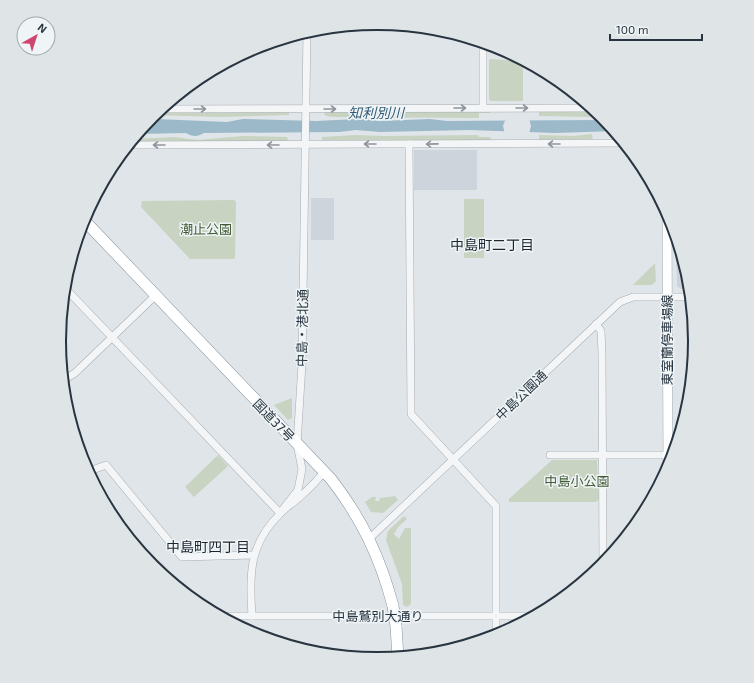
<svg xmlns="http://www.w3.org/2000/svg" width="754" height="683" font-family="'Exo 2','Noto Sans JP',sans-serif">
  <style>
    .built { fill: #ced4db }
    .green { fill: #c8d3c1 }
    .water { fill: #9bb9c9 }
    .pier { fill: #e0e5e9 }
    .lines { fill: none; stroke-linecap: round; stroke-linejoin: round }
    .minor-casing { stroke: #a5adb3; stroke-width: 8 }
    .major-casing { stroke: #9fabb5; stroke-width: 10 }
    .highway-casing { stroke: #8795a0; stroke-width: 12 }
    .minor { stroke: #f3f5f7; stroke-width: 7 }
    .major { stroke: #fff; stroke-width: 9 }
    .highway { stroke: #fff; stroke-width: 11 }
    .highway-bridge-casing { stroke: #8795a0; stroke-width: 12; stroke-linecap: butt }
    .highway-bridge { stroke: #fff; stroke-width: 11 }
    .oneway { stroke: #8e959c }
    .labels { text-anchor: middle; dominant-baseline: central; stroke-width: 3; stroke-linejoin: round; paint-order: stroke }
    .park-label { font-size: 13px; fill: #435c36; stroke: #eff4f6 }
    .street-label { font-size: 13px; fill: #283540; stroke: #eff4f6 }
    .water-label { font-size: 14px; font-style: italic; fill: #325b75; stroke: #eff4f6 }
    .neighbourhood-label { font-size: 14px; fill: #1b2631; stroke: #eff4f6 }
    .rim { fill: none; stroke: #283540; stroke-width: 2 }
  </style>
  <rect width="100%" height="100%" fill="#e0e5e9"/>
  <g class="built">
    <polygon points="414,150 477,150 477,189 476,190 414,190"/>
    <rect x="311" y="198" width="23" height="42"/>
    <polygon points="680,248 689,280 690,289 681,289 677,286 676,250"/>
  </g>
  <g class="green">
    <polygon points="491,59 523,61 523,101 491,101 489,99 489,60"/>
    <polygon points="591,110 593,112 593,117 539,116 539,111"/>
    <polygon points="490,111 490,113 479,113 479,118 335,117 326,116 324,114 325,112"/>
    <polygon points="157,112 289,112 289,115 219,117 153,115"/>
    <polygon points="592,134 593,140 539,140 539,135 574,136"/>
    <polygon points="355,135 383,136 478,135 479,137 490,137 491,140 322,140 322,137"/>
    <polygon points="243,136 287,137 288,141 131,142 134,139 175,137 197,140"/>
    <rect x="464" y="199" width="20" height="59"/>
    <polygon points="234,200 236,202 235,258 233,259 190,259 141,207 142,201"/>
    <polygon points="655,263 656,281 652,285 633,285"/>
    <polygon points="292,398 292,418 288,420 274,405"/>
    <polygon points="218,455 228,466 194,497 185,487"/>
    <polygon points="552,460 597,460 599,499 596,502 509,502 509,499"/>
    <polygon points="395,496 398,500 383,513 371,512 365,502 372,497 376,497 375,501 379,501 380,498"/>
    <polygon points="404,516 407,519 398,527 394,534 399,539 405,528 411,528 411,604 407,607 403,605 402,584 386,540 388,531"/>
  </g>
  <path class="water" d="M156 119 227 122 243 119 316 121 357 119 381 121 430 119 447 121 605 120 615 131 555 133 470 130 380 132 356 130 339 132 204 133C197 137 193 137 186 133L137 134 149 120Z"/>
  <polygon class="pier" points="506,118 529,118 531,126 529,134 505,134 503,126"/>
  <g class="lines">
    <g class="minor-casing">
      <g id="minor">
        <polyline points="483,42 483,108"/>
        <polyline points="161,109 592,108"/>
        <polyline points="409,144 411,414 496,506 496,637"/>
        <polyline points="128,145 624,143"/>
        <polyline points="64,287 280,513"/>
        <polyline points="596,324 601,331 602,354 603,566"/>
        <polyline points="62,381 75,373 155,296"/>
        <polyline points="550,455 674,455"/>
        <polyline points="87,472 106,465 182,557 254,555"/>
        <polyline points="280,513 298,490 302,469 297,444 302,364 307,31"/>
        <polyline points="370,538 620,302 633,297 691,297"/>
        <polyline points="219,616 536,616"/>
        <path d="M252 616C249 575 249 544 280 514 284 509 289 506 294 502 305 493 315 483 324 472"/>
      </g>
    </g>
    <g class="major-casing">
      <polyline id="major" points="667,211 668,470"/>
    </g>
    <g class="highway-casing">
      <g id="highway">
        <path d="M83 219 331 479C362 519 380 557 393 606"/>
        <polyline points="396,626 398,658"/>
      </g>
    </g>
    <use href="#minor" class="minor"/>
    <use href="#major" class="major"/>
    <use href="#highway" class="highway"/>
    <g class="highway-bridge-casing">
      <polyline id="highway-bridge" points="393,606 396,626"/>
    </g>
    <use href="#highway-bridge" class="highway-bridge"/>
  </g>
  <defs><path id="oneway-shaft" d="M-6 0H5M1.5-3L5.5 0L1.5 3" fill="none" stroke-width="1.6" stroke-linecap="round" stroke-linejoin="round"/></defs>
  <g class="oneway">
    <use href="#oneway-shaft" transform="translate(460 108)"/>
    <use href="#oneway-shaft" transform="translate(522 108)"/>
    <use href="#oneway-shaft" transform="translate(200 109)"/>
    <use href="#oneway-shaft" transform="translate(330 109)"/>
    <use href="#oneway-shaft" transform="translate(370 144) rotate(180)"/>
    <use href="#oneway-shaft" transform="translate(432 144) rotate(179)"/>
    <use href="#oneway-shaft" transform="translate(554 144) rotate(180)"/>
    <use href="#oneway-shaft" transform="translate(159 145) rotate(180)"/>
    <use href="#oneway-shaft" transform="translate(273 145) rotate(180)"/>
  </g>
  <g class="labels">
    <g class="park-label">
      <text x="206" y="229">潮止公園</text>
      <text x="577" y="481">中島小公園</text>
    </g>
    <g class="street-label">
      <text transform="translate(302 328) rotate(-89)">中島・港北通</text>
      <text transform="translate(667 340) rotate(-90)">東室蘭停車場線</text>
      <text transform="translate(521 395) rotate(-44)">中島公園通</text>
      <text transform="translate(274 420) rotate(46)">国道37号</text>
      <text x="378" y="616">中島鷲別大通り</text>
    </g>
    <g class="water-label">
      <text x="376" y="112">知利別川</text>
    </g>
    <g class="neighbourhood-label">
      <text x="492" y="244">中島町二丁目</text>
      <text x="208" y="546">中島町四丁目</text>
    </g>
  </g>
  <path d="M0 0H754V683H0ZM66 341a311 311 0 1 1 622 0a311 311 0 1 1-622 0Z" fill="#dfe5e7" fill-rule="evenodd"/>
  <path class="rim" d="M66 341a311 311 0 1 1 622 0a311 311 0 1 1-622 0Z"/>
  <g transform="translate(36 36) rotate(39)"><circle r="19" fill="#eff4f6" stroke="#9fa8ad"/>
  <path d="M0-3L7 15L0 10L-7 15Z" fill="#ce456f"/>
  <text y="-6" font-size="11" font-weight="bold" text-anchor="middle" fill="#283540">N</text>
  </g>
  <path d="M610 34v6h92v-6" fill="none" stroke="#283540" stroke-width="2"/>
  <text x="616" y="34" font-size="12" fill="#283540" stroke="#eff4f6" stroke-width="3" paint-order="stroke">100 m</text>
</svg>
